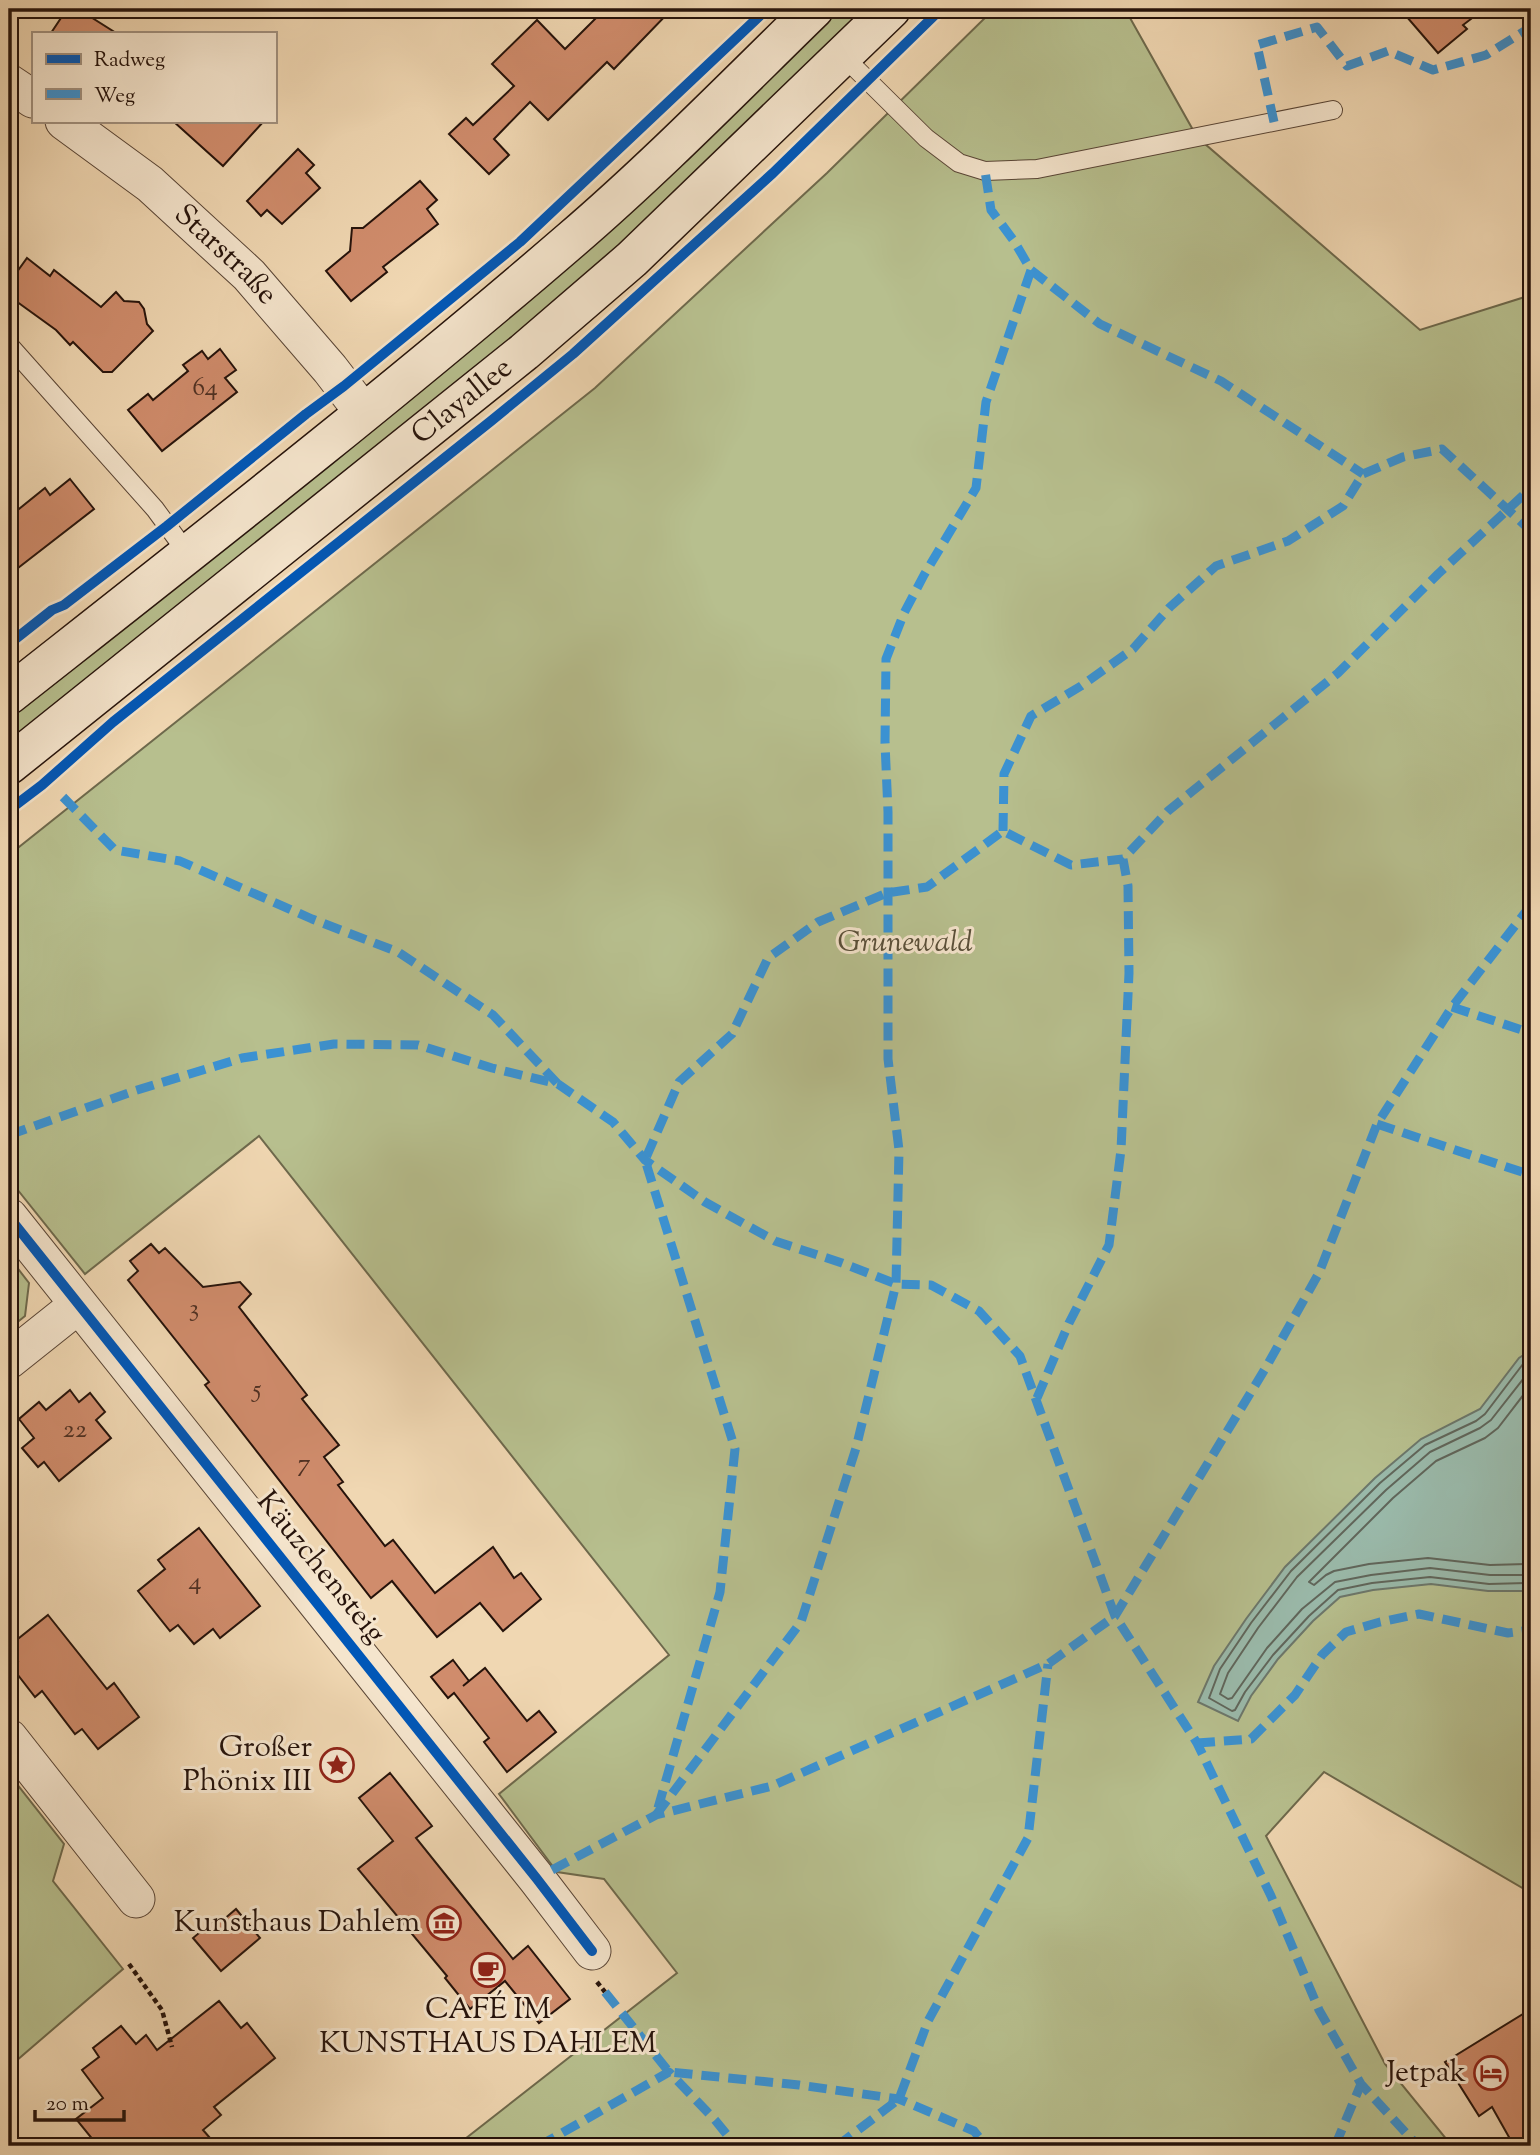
<svg xmlns="http://www.w3.org/2000/svg" width="1540" height="2155" font-family="'Sorts Mill Goudy',serif">
  <style>
    .green { fill: #b7bf8e; stroke: #6e694c; stroke-width: 2 }
    .water { fill: #9abaab; stroke: #6c776b; stroke-width: 2 }
    .lines { fill: none; stroke-linecap: round; stroke-linejoin: round }
    .shore { stroke: #60665b; stroke-width: 2 }
    .building { fill: #d08c6c; stroke: #26130b; stroke-width: 2 }
    .lane-casing { stroke: #584435; stroke-width: 20 }
    .street-casing { stroke: #584435; stroke-width: 39 }
    .secondary-casing { stroke: #26130b; stroke-width: 41 }
    .path { stroke: #26130b; stroke-width: 4.5; stroke-dasharray: 5 3.5; stroke-linecap: butt }
    .lane { stroke: #f5e5cd; stroke-width: 18 }
    .street { stroke: #f5e5cd; stroke-width: 37 }
    .secondary { stroke: #f5e5cd; stroke-width: 38 }
    .quiet { stroke: #3b92d2; stroke-width: 9; stroke-dasharray: 18 9; stroke-linecap: butt }
    .cycleway-casing { stroke: #f5e5cd; stroke-width: 15 }
    .cycleway { stroke: #0057b8; stroke-width: 10 }
    .labels { text-anchor: middle; dominant-baseline: central; stroke-width: 6; stroke-linejoin: round; paint-order: stroke }
    .number-label { font-size: 26px; fill: #503123 }
    .street-label { font-size: 30px; fill: #26130b; stroke: #f5e5cd }
    .park-label { font-size: 30px; font-style: italic; fill: #594f39; stroke: #f5e5cd }
    .poi-label { font-size: 30px; fill: #26130b; stroke: #f5e5cd; text-anchor: end }
  </style>
  <rect width="100%" height="100%" fill="#f0d7b2"/>
  <filter id="stains"><feTurbulence type="fractalNoise" baseFrequency=".00286" numOctaves="4"/><feColorMatrix values="0 0 0 0 .2 0 0 0 0 .09 0 0 0 0 .02 0 0 0 .5 -.17"/></filter>
  <radialGradient id="worn" r=".72"><stop offset=".6" stop-color="#630" stop-opacity="0"/><stop offset="1" stop-color="#630" stop-opacity=".3"/></radialGradient>
  <g class="green">
    <polygon points="835,9 871,9 543,316 9,745 9,713 782,61"/>
    <polygon points="994,9 1125,9 1197,137 1420,330 1531,295 1531,1893 1324,1772 1266,1836 1385,2064 1452,2146 456,2146 677,1973 604,1879 557,1872 499,1794 669,1655 259,1136 85,1274 9,1179 9,855 595,388 827,173"/>
    <polygon points="9,1257 29,1283 25,1316 9,1329"/>
    <polygon points="9,1774 64,1844 53,1881 123,1969 9,2067"/>
  </g>
  <polygon class="water" points="1531,1350 1531,1589 1527,1591 1488,1591 1431,1584 1373,1590 1340,1597 1313,1621 1278,1659 1251,1696 1238,1721 1198,1702 1214,1666 1246,1619 1285,1567 1375,1478 1421,1439 1480,1409 1519,1358"/>
  <g class="lines">
    <g class="shore">
      <polyline points="1531,1359 1523,1364 1485,1414 1476,1421 1425,1445 1380,1483 1291,1571 1251,1623 1220,1669 1209,1698 1232,1711 1235,1710 1245,1692 1273,1655 1309,1616 1338,1590 1372,1583 1430,1577 1489,1584 1531,1583"/>
      <polyline points="1531,1369 1491,1420 1480,1428 1430,1452 1386,1490 1297,1577 1258,1628 1228,1673 1220,1694 1228,1699 1232,1698 1267,1648 1302,1609 1335,1582 1371,1575 1430,1568 1490,1575 1531,1575"/>
      <polyline points="1531,1385 1498,1428 1485,1438 1436,1461 1393,1498 1309,1582 1314,1585 1326,1575 1334,1571 1369,1564 1428,1558 1490,1565 1531,1564"/>
    </g>
  </g>
  <g class="building">
    <polygon points="67,9 78,9 116,33 51,33"/>
    <polygon points="605,9 672,9 614,69 607,62 548,120 530,102 494,139 509,155 489,174 449,134 466,118 473,125 514,86 492,64 537,20 565,49"/>
    <polygon points="1400,9 1484,9 1463,25 1467,29 1438,53"/>
    <polygon points="173,121 264,121 223,166"/>
    <polygon points="298,149 314,165 306,173 320,188 282,224 267,210 261,216 247,201"/>
    <polygon points="420,181 437,200 427,209 438,224 383,267 387,272 351,301 326,271 350,251 352,228 363,228"/>
    <polygon points="27,258 50,276 54,270 101,307 116,292 124,301 139,302 144,309 147,324 153,331 112,372 103,372 73,342 70,345 56,330 9,296 9,283"/>
    <polygon points="220,349 236,370 225,378 237,392 162,451 128,410 148,394 153,400 188,371 183,365 202,351 208,359"/>
    <polygon points="70,479 94,509 9,575 9,517 45,488 50,495"/>
    <polygon points="151,1244 159,1253 165,1248 203,1287 240,1282 251,1294 239,1307 307,1395 302,1399 339,1445 324,1457 343,1482 338,1485 385,1546 393,1540 435,1593 493,1547 514,1578 521,1573 541,1599 503,1631 480,1603 437,1637 392,1581 371,1598 205,1385 209,1382 128,1280 138,1271 130,1261"/>
    <polygon points="70,1390 79,1402 90,1393 105,1412 96,1420 111,1438 59,1481 44,1462 38,1467 22,1448 34,1438 19,1419 39,1402 46,1410"/>
    <polygon points="199,1528 260,1606 220,1638 213,1629 194,1644 178,1625 170,1631 138,1591 165,1569 158,1560"/>
    <polygon points="48,1615 107,1689 114,1683 139,1717 98,1749 82,1729 75,1734 42,1691 35,1697 11,1666 18,1661 9,1646"/>
    <polygon points="453,1660 469,1681 463,1686 485,1668 527,1721 539,1711 556,1732 507,1772 484,1742 489,1738 454,1693 448,1698 431,1677"/>
    <polygon points="390,1773 432,1826 416,1838 465,1899 513,1959 528,1946 570,1999 539,2023 505,1981 470,2009 445,1978 447,1976 358,1869 393,1841 359,1798"/>
    <polygon points="236,1909 260,1938 221,1971 193,1938 218,1917 222,1921"/>
    <polygon points="219,2001 241,2028 247,2023 275,2058 214,2107 221,2115 203,2130 217,2146 98,2146 76,2119 103,2098 82,2070 99,2057 93,2048 121,2026 136,2044 146,2035 157,2050"/>
    <polygon points="1531,2009 1531,2146 1514,2146 1492,2107 1479,2116 1445,2062"/>
  </g>
  <g class="lines">
    <g class="lane-casing">
      <g id="lane">
        <polyline points="843,56 926,138 959,163 985,171 1037,169 1333,110"/>
        <polyline points="9,345 155,509 188,554"/>
      </g>
    </g>
    <g class="street-casing">
      <g id="street">
        <polyline points="9,83 33,99"/>
        <path id="s1" d="M64 121 150 184 249 275 330 369 363 412"/>
        <polyline points="9,1217 537,1879 592,1951"/>
        <polyline points="9,1360 78,1305"/>
        <polyline points="9,1738 136,1899"/>
      </g>
    </g>
    <g class="secondary-casing">
      <g id="secondary">
        <path d="M9 695C198 546 389 397 571 240 656 167 734 87 814 9"/>
        <path id="s2" d="M9 765 524 352 632 259 891 9"/>
      </g>
    </g>
    <g class="path">
      <polyline points="129,1964 162,2010 172,2047"/>
      <polyline points="597,1982 605,1992"/>
    </g>
    <use href="#lane" class="lane"/>
    <use href="#street" class="street"/>
    <use href="#secondary" class="secondary"/>
    <g class="quiet">
      <polyline points="1274,122 1257,45 1317,27 1347,66 1388,51 1433,70 1486,55 1531,27"/>
      <polyline points="1031,270 1100,324 1221,381 1363,474"/>
      <polyline points="63,797 115,850 180,861 312,919 398,952 493,1015 557,1083"/>
      <polyline points="1003,831 1004,774 1031,716 1081,686 1133,649 1170,607 1216,566 1288,541 1343,506 1363,474 1403,457 1442,449 1531,531"/>
      <polyline points="1452,1007 1531,1033"/>
      <polyline points="1377,1124 1531,1175"/>
      <polyline points="9,1135 134,1091 242,1058 334,1044 418,1045 492,1068 558,1084 613,1122 645,1160 705,1202 775,1241 842,1263 896,1284 931,1285 979,1311 1020,1356 1115,1616 1197,1743 1271,1896 1319,2010 1361,2084 1418,2146"/>
      <polyline points="1037,1398 1069,1323 1109,1245 1121,1150 1129,973 1128,886 1123,859 1168,811 1338,673 1438,574 1531,488"/>
      <polyline points="1197,1743 1251,1739 1295,1695 1322,1655 1346,1632 1380,1622 1419,1614 1508,1633 1531,1630"/>
      <polyline points="658,1808 720,1592 735,1449 645,1160 679,1082 732,1034 768,958 818,922 887,893 927,887 1003,831 1071,865 1123,859"/>
      <polyline points="656,1815 801,1622 856,1448 896,1284 899,1150 888,1059 888,812 885,743 886,659 904,613 924,575 976,488 986,402 1031,270 1014,241 991,210 985,171"/>
      <polyline points="552,1870 656,1815 772,1786 1048,1664 1115,1616 1265,1369 1319,1273 1377,1124 1452,1007 1531,905"/>
      <polyline points="605,1992 669,2072 799,2085 899,2099 974,2131 986,2146"/>
      <polyline points="539,2146 669,2072 715,2120 736,2146"/>
      <polyline points="837,2146 899,2099 928,2021 1028,1838 1048,1664"/>
      <polyline points="1335,2146 1361,2084"/>
    </g>
    <g class="cycleway-casing">
      <g id="cycleway">
        <polyline points="9,644 52,610 64,605 167,526 306,414 344,386 520,242 767,9"/>
        <polyline points="9,810 42,785 113,722 491,421 573,354 773,173 941,9"/>
        <polyline points="9,1217 537,1879 592,1951"/>
      </g>
    </g>
    <use href="#cycleway" class="cycleway"/>
  </g>
  <defs>
    <g id="sight-ring" transform="scale(1.75)"><circle r="9.5" fill="#f5e5cd" stroke="#8f2418" stroke-width="1.5"/><path d="M0-6L1.8-2.2L6-1.7L2.9 1.2L3.7 5.4L0 3.3L-3.7 5.4L-2.9 1.2L-6-1.7L-1.8-2.2Z" fill="#8f2418"/></g>
    <g id="museum-ring" transform="scale(1.75)"><circle r="9.5" fill="#f5e5cd" stroke="#8f2418" stroke-width="1.5"/><path d="M0-6L6-3V-2H-6V-3ZM-5-1h2V3h-2ZM-1-1h2V3h-2ZM3-1h2V3H3ZM-6 4H6V6H-6Z" fill="#8f2418"/></g>
    <g id="cafe-ring" transform="scale(1.75)"><circle r="9.5" fill="#f5e5cd" stroke="#8f2418" stroke-width="1.5"/><path d="M-5.5-4.5H6V0H3Q3 3.5 0 3.5H-2.5Q-5.5 3.5-5.5 0ZM3-3.2v2h1.7v-2ZM-6 4.5H4V6H-6Z" fill="#8f2418"/></g>
    <g id="hotel-ring" transform="scale(1.75)"><circle r="9.5" fill="#f5e5cd" stroke="#8f2418" stroke-width="1.5"/><path d="M-6-4.5h1.5V1H6V5H4.5V3h-9V5H-6ZM-4 0a1.8 1.8 0 1 1 3.6 0ZM.5 0V-2.5h3Q6-2.5 6 0Z" fill="#8f2418"/></g>
  </defs>
  <g fill-rule="evenodd">
    <use href="#sight-ring" x="337" y="1765"/>
    <use href="#museum-ring" x="444" y="1923"/>
    <use href="#cafe-ring" x="488" y="1970"/>
    <use href="#hotel-ring" x="1491" y="2073"/>
  </g>
  <g class="labels">
    <g class="number-label">
      <text x="205" y="388">64</text>
      <text x="194" y="1309">3</text>
      <text x="257" y="1390">5</text>
      <text x="75" y="1430">22</text>
      <text x="304" y="1464">7</text>
      <text x="195" y="1582">4</text>
    </g>
    <g class="street-label">
      <text stroke="none"><textPath href="#s1" startOffset="210">Starstraße</textPath></text>
      <text stroke="none"><textPath href="#s2" startOffset="581">Clayallee</textPath></text>
      <text transform="translate(320 1568) rotate(51)">Käuzchensteig</text>
    </g>
    <g class="park-label">
      <text x="905" y="943">Grunewald</text>
    </g>
    <g class="poi-label">
      <text x="312" y="1748">Großer<tspan x="312" dy="34">Phönix III</tspan></text>
      <text x="420" y="1923">Kunsthaus Dahlem</text>
      <text x="488" y="2010" text-anchor="middle">CAFÉ IM<tspan x="488" dy="34">KUNSTHAUS DAHLEM</tspan></text>
      <text x="1466" y="2073">Jetpak</text>
    </g>
  </g>
  <rect width="1540" height="2155" fill="none" stroke="#f0d7b2" stroke-width="35"/>
  <rect x="10" y="10" width="1519" height="2134" fill="none" stroke="#26130b" stroke-width="3.5"/>
  <rect x="18" y="18" width="1505" height="2120" fill="none" stroke="#26130b" stroke-width="2"/>
  <rect x="32" y="32" width="245" height="91" fill="#f5e5cd" stroke="#a2917f" stroke-width="2"/>
  <rect x="46" y="54" width="35" height="10" fill="#0057b8" stroke="#a2917f" stroke-width="2"/>
  <text x="94" y="66" font-size="21" fill="#26130b">Radweg</text>
  <rect x="46" y="89" width="35" height="10" fill="#3b92d2" stroke="#a2917f" stroke-width="2"/>
  <text x="94" y="102" font-size="21" fill="#26130b">Weg</text>
  <path d="M35 2110v10h89v-10" fill="none" stroke="#26130b" stroke-width="3.5"/>
  <text x="46" y="2110" font-size="21" fill="#26130b" stroke="#f5e5cd" stroke-width="5" paint-order="stroke">20 m</text>
  <rect width="100%" height="100%" filter="url(#stains)"/>
  <rect width="100%" height="100%" fill="url(#worn)"/>
</svg>
